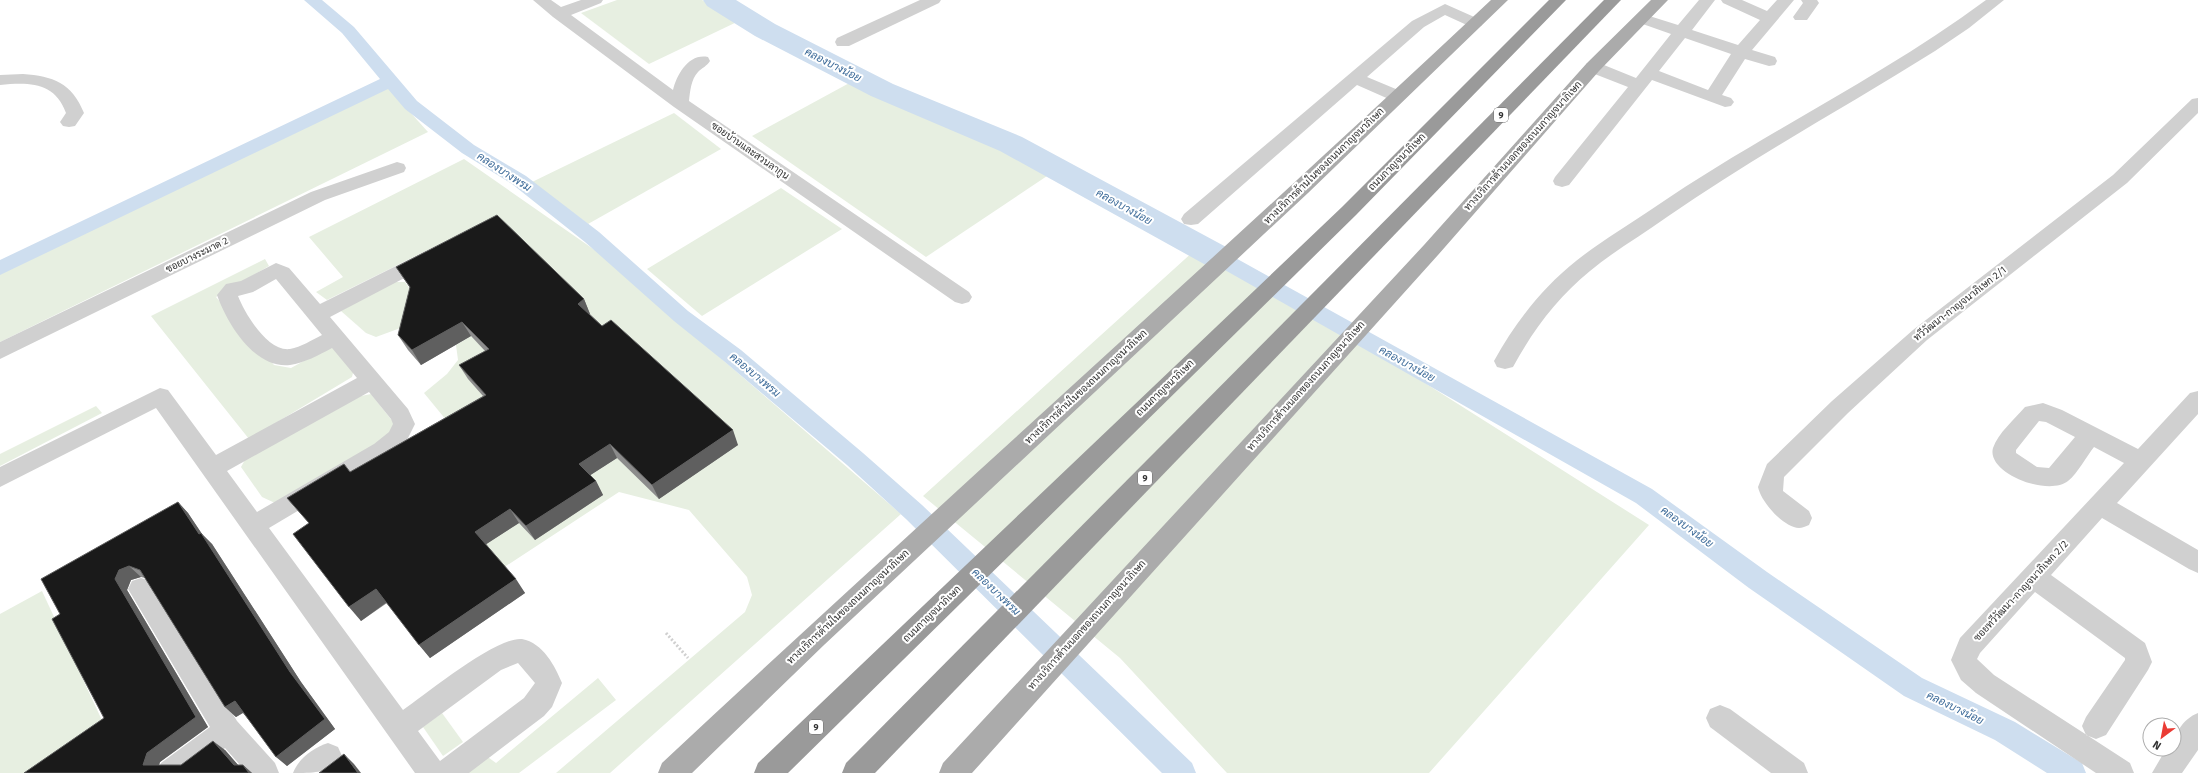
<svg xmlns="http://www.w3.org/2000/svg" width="2198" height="773" font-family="'Fira Sans',Sarabun,sans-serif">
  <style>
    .green { fill: #e7efe1 }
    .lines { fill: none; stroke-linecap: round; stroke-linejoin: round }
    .canal { fill: #cedeef; fill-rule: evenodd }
    .river { fill: #cedeef; fill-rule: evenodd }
    .path { stroke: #d0d0d0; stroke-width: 3; stroke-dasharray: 2 2; stroke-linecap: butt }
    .minor { fill: #d0d0d0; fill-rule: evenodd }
    .major { fill: #ababab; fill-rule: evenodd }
    .highway { fill: #9a9a9a; fill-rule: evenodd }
    .wall { fill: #8c8c8c }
    .shaded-wall { fill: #5f5f5f }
    .building { fill: #1a1a1a; stroke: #5f5f5f }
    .labels { text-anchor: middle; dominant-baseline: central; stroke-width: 4; stroke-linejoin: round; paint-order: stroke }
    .shield { fill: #fff; stroke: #707070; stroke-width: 1 }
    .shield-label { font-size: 9px; font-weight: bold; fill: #333 }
    .street-label { font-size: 10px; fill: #333; stroke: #fff }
    .water-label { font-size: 11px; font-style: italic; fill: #3d6b99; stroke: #fff }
  </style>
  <rect width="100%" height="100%" fill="#fff"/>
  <g class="green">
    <polygon points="617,0 702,0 741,20 649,64 581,13"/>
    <polygon points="381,80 428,132 0,342 0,261"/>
    <polygon points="853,81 1010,148 1053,172 926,257 752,136"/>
    <polygon points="674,113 721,149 588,224 532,182"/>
    <polygon points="464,159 599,253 901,514 610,773 556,773 745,612 752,595 747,577 689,510 619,492 480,583 449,550 626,435 458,235 327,300 316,292 343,277 309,237"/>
    <polygon points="781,188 842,229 702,316 647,269"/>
    <polygon points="1195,250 1379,354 1649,525 1429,773 1227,773 1120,658 923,496"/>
    <polygon points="265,259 269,266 216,297 274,365 291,368 331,346 354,369 352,377 249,439 151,316"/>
    <polygon points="393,282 405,282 419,302 414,323 376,337 366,333 341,311"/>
    <polygon points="471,336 497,363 495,409 456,432 424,393 447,374 458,360 456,345"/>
    <polygon points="371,394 394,423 392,432 377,444 275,503 262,497 241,467 246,458 356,397"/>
    <polygon points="96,406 102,413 0,466 0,454"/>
    <polygon points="42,591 106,729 39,773 0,773 0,614"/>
    <polygon points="598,678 616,700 519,773 463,773 485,755 496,763"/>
    <polygon points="442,713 463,742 443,756 423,727"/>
  </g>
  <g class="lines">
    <g class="canal">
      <polygon points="304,0 322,0 354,27 417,101 474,145 526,176 599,232 688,311 741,350 863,453 922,505 1192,763 1196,773 1162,773 906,519 847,465 725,362 674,321 585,242 512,184 462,153 405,109 388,89 0,275 0,260 380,79 342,33"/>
      <polygon points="1216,249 1223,251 1652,489 1767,572 1922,678 2015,722 2082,763 2086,773 2047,773 1995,740 1904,696 1749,588 1636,503 1209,261 1206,256 1209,251"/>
    </g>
    <polygon class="river" points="703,0 736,0 775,24 893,84 1022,137 1228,248 1233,256 1228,264 1216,268 1204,264 1000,151 871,96 755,36 707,6"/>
    <polyline class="path" points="666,633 688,658"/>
    <g class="minor">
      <path d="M533 0H551L561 7 581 0H603L601 3 571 15 673 90C677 74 689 53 708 57L710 61C707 66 702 68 698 72 691 79 690 92 689 101L969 292 972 297 969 302 962 304 955 302 674 107 553 17Z"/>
      <polygon points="920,0 941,0 939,3 849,46 837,46 835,42 837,38"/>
      <path d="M1699 0H1715L1692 30 1738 45 1760 20 1723 3 1721 0H1742L1767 11 1777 0H1794L1752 50 1775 57 1777 61 1775 65 1769 66 1745 59 1722 95 1731 98 1734 102 1731 106 1725 107 1652 80 1569 185 1562 187 1555 185 1553 181 1555 177 1628 87 1587 71 1585 67 1587 63H1599L1636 78 1671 34 1637 22 1635 19 1637 16 1643 14 1678 25ZM1685 38 1731 54 1708 90 1659 71Z"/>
      <polygon points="1801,0 1817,0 1819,3 1807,20 1795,20 1793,17 1803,3"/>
      <path d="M1986 0H2004L1969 28 1935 51C1846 107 1753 157 1667 217 1642 235 1614 251 1590 271 1558 297 1533 330 1513 367L1505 369 1497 367 1494 361C1515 323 1542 288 1576 261 1601 241 1629 225 1655 207 1763 133 1881 78 1986 0Z"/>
      <polygon points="1445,4 1481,20 1483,23 1481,26 1469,26 1445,15 1424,27 1367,77 1403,92 1406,96 1403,100 1391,100 1357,85 1198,224 1191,225 1184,224 1181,219 1184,214 1412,21"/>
      <path d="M23 74C53 76 72 83 84 113L75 126 69 127 63 126 60 122 66 113C55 82 29 82 0 85V75Z"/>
      <path d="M2198 98V113L2127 183 1927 340 1848 413 1784 477 1783 491 1809 511 1812 518 1809 525C1806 526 1802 528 1799 528 1783 527 1761 502 1758 487L1767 464 1832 401 1913 330 2113 175 2192 99Z"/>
      <polygon points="397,162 404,164 406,168 404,172 325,200 0,359 0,342 311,192"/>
      <path d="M426 251 433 253 436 258 433 263 330 317 408 409 415 424 405 444 390 456 269 528 403 710C426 694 497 636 522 639 543 643 555 666 562 683L552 707 544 716 469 773H415L156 408 0 487V467L160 388 168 390 216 455 357 378 332 348C319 355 304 363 290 365 254 369 227 323 217 295L226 284 241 281 276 263 289 268 320 304ZM276 279 322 335C312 340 301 347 290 349 268 352 245 314 238 296L253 292ZM369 392 391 419 393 424 389 432 374 444 257 512 227 471ZM518 663 535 683 524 698 440 761 418 731 501 670Z"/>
      <path d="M2198 391V414L2117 503 2198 550V573L2189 569 2102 518 2051 575 2145 643 2152 662 2148 670 2106 735 2096 739 2086 735 2082 726 2086 717 2125 660V658L2035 592 1980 653 1977 659 1994 675 2130 763 2134 773H2096L1976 693 1961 680 1951 660 1960 638 2124 463 2094 447C2086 457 2078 473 2068 481 2048 497 1986 473 1993 448 1998 433 2015 419 2025 407L2043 403 2062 410 2138 449 2190 393ZM2039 421 2046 422 2075 437 2049 468 2037 467 2016 453V450Z"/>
      <polygon points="141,578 150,581 237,721 275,763 279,773 247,773 225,748 193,773 157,773 161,763 210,727 128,589 132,581"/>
      <polygon points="1720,705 1730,709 1804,763 1808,773 1771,773 1710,727 1706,718 1710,709"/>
      <path d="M2198 713V750L2182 773H2152L2166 749H2174C2174 733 2183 719 2198 713Z"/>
      <path d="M328 743 338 747 342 756C332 773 315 773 293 773 299 758 313 748 328 743Z"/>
    </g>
    <g class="major">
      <path d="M1491 0H1508L1308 193 824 645 692 773H658L662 763C936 507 1217 257 1491 0Z"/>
      <polygon points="1651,0 1668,0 1599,71 1438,255 972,773 939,773 943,763 1424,245 1587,63"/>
    </g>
    <g class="highway">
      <polygon points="1549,0 1566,0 1356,215 788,773 754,773 758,763 1342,207"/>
      <polygon points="1604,0 1621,0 875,773 842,773 846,763"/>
    </g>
  </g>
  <g class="wall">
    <polygon points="396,267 584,299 590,314 602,326 738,445 659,499 617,458 590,475 596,481 603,495 535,540 519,523 486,544 525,593 430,658 387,603 361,621 309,523 287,498 350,472 483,396 468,379 459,365 485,351 471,336 421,365 408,350 398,335 410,288"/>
    <polygon points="178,502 188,513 202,534 212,544 301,682 335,729 287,766 243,713 236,717 225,707 145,578 141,577 131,580 127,590 208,727 160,762 159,765 181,765 225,750 238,765 243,765 252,773 24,773 104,718 60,614"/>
  </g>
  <g class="shaded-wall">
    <polygon points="584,299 590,314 585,318 578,304"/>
    <polygon points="462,322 471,336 421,365 412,350"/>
    <polygon points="733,430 738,445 659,499 652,485"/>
    <polygon points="610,444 617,458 586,478 579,464"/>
    <polygon points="596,481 603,495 535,540 526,526"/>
    <polygon points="178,502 188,513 202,534 212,544 301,682 335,729 287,766 276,757 290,672"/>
    <polygon points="510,509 519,523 485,545 475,532"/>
    <polygon points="129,566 141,577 131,580 127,590 208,727 160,762 156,773 143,765 115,579 119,570"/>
    <polygon points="516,579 525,593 430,658 419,645"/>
    <polygon points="376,589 387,602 361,621 349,607"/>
    <polygon points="235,701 246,711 236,717 225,707"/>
    <polygon points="213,741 225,750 245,773 234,765"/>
    <polygon points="344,754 354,764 361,773 358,773"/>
    <polygon points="243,765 252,773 249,773"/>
  </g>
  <g class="building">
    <polygon points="497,215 584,299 578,304 602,326 611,320 733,430 652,485 610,444 579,464 596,481 526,526 510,509 475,532 516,579 419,645 376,589 349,607 293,534 309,523 287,498 344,464 350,472 486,395 459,365 489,349 462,322 412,350 398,335 410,287 396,267"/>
    <polygon points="178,502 199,534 201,533 290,672 325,719 276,757 235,701 225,707 140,570 129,566 119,570 115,579 196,717 147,753 143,765 181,765 213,741 234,765 243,765 249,773 24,773 104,718 52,619 60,614 41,579"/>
    <polygon points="344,754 358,773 319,773"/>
  </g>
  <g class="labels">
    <g class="shield">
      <rect x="1494" y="108" width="14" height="14" rx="3"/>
      <rect x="1138" y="471" width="14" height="14" rx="3"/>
      <rect x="809" y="720" width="14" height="14" rx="3"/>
    </g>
    <g class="shield-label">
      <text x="1501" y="115">9</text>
      <text x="1145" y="478">9</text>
      <text x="816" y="727">9</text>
    </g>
    <g class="street-label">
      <text transform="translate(1523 146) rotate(-48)">ทางบริการด้านนอกของถนนกาญจนาภิเษก</text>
      <text transform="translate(750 151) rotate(35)">ซอยบ้านและสวนลากูน</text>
      <text transform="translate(1397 162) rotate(-45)">ถนนกาญจนาภิเษก</text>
      <text transform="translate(1324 166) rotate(-44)">ทางบริการด้านในของถนนกาญจนาภิเษก</text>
      <text transform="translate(197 255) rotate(-26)">ซอยบางระมาด 2</text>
      <text transform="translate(1960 304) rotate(-38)">ทวีวัฒนา-กาญจนาภิเษก 2/1</text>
      <text transform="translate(1306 386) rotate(-48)">ทางบริการด้านนอกของถนนกาญจนาภิเษก</text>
      <text transform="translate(1086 387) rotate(-43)">ทางบริการด้านในของถนนกาญจนาภิเษก</text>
      <text transform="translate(1165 388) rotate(-44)">ถนนกาญจนาภิเษก</text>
      <text transform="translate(2021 591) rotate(-47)">ซอยทวีวัฒนา-กาญจนาภิเษก 2/2</text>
      <text transform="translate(848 607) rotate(-43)">ทางบริการด้านในของถนนกาญจนาภิเษก</text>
      <text transform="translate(932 614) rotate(-44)">ถนนกาญจนาภิเษก</text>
      <text transform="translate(1087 625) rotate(-48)">ทางบริการด้านนอกของถนนกาญจนาภิเษก</text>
    </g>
    <g class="water-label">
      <text transform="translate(833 65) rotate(27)">คลองบางน้อย</text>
      <text transform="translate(504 172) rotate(33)">คลองบางพรม</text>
      <text transform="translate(1124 207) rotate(29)">คลองบางน้อย</text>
      <text transform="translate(1407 364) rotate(29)">คลองบางน้อย</text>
      <text transform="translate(755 375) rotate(40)">คลองบางพรม</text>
      <text transform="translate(1687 527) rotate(36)">คลองบางน้อย</text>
      <text transform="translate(996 592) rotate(44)">คลองบางพรม</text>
      <text transform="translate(1955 708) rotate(26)">คลองบางน้อย</text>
    </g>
  </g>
  <g transform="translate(2162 737) rotate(212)"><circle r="19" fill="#ffffff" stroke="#adadad"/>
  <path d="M0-3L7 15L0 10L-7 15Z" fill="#ea3b34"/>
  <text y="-6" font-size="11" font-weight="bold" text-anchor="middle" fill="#333333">N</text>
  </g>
</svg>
